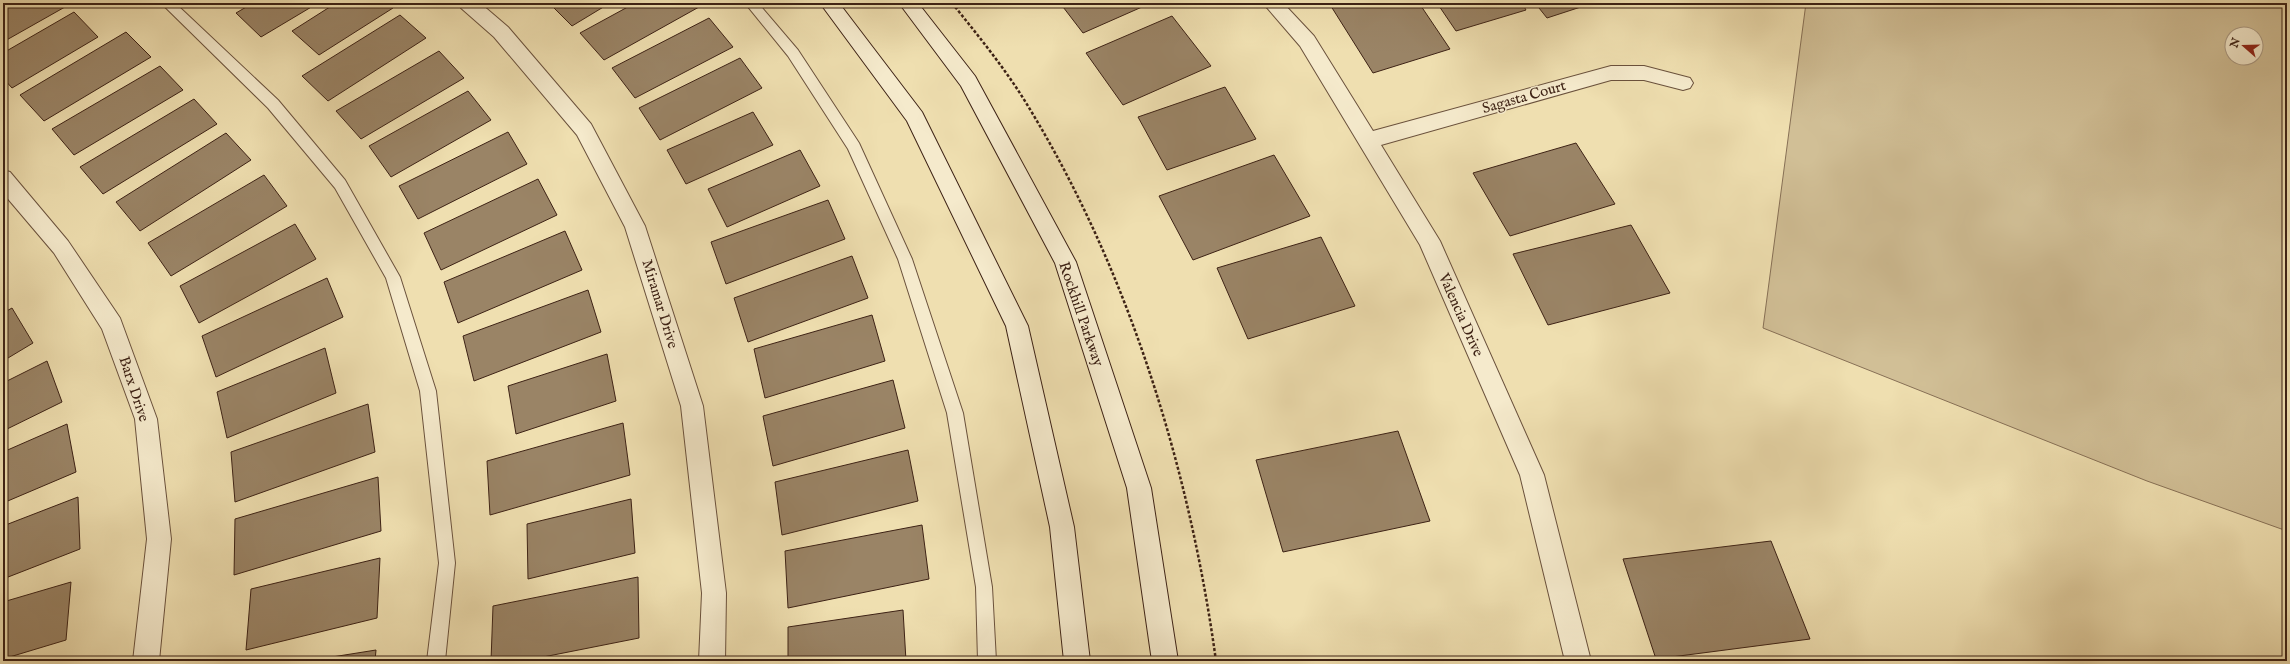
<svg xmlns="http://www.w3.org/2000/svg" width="2290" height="664" font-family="'IM FELL English',serif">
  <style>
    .green { fill: #d1bf96; stroke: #877056; fill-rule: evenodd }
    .building { fill: #9a8466; stroke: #3d2215 }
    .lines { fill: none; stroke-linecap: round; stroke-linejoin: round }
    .lane-casing { stroke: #6a513c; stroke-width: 2 }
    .street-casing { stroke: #6a513c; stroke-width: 2 }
    .secondary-casing { stroke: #3d2215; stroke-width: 2 }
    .path { stroke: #3d2215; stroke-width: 2.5; stroke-dasharray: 3 2; stroke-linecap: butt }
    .lane { fill: #f5eacc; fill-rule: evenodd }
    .street { fill: #f5eacc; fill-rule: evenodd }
    .secondary { fill: #f5eacc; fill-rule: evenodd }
    .labels { text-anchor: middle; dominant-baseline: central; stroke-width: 3; stroke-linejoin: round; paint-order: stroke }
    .street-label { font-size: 15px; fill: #3d2215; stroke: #f5eacc }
  </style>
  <rect width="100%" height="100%" fill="#efdfb0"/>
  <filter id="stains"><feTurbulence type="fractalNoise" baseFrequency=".005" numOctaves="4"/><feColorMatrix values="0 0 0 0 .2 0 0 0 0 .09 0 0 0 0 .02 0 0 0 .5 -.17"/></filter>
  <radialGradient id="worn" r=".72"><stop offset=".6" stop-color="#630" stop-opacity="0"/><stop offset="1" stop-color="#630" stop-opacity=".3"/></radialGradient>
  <path class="green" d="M1806 3H2287V531L2147 481 1763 328ZM2232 34H2256V58H2232Z"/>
  <g class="building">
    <polygon points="7,3 72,3 3,42 3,5"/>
    <polygon points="253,3 318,3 261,37 236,13"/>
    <polygon points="336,3 388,3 393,8 319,55 292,31"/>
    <polygon points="549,3 610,3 572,26"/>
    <polygon points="635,3 695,3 699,7 604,60 580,33"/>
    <polygon points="1060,3 1151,3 1083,33"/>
    <polygon points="1329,3 1419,3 1450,49 1373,73"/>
    <polygon points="1437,3 1522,3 1526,10 1456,31"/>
    <polygon points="1535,3 1593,3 1547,18"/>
    <polygon points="74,12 98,37 12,88 3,78 3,53"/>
    <polygon points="400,15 426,38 328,101 302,76"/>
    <polygon points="1172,16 1211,66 1123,105 1086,53"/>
    <polygon points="709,18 733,47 635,98 612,68"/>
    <polygon points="126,32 151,57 44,121 20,95"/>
    <polygon points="439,51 464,78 361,139 336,111"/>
    <polygon points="740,58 762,88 660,140 639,108"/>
    <polygon points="160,66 183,90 74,155 52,129"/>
    <polygon points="1225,87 1256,139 1167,170 1138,117"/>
    <polygon points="468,91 491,120 391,177 369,146"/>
    <polygon points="194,99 217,124 103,194 80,167"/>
    <polygon points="753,112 773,145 686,184 667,150"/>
    <polygon points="508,132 527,164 418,219 399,186"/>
    <polygon points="226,133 251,160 140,231 116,202"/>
    <polygon points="1576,143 1615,204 1510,236 1473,173"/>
    <polygon points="800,150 820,186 727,227 708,189"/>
    <polygon points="1274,155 1310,216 1193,260 1159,196"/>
    <polygon points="264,175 287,206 171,276 148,243"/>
    <polygon points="538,179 557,215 441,270 424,233"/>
    <polygon points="828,200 845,239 726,284 711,242"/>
    <polygon points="295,224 316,259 199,323 180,286"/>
    <polygon points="1631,225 1670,293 1548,325 1513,254"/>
    <polygon points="565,231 582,270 458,323 444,282"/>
    <polygon points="1321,237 1355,306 1248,339 1217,268"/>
    <polygon points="852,256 868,298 748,342 734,298"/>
    <polygon points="327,278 343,317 216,377 202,336"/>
    <polygon points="588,290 601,332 474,381 463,336"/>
    <polygon points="12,308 33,343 3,361 3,313"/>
    <polygon points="872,315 885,361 765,398 754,349"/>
    <polygon points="325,348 336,393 227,438 217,392"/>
    <polygon points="607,354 616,401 516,434 508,386"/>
    <polygon points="47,361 62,402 3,431 3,383"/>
    <polygon points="893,380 905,428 773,466 763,416"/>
    <polygon points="368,404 375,452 235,502 231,452"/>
    <polygon points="623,423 630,475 490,515 487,461"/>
    <polygon points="67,424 76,472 3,503 3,452"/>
    <polygon points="1398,431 1430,521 1283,552 1256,460"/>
    <polygon points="908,450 918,501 782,535 775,482"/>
    <polygon points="378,477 381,531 234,575 235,519"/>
    <polygon points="78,497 80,549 3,579 3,526"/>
    <polygon points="631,499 635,553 528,579 527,524"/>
    <polygon points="922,525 929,579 788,608 785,551"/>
    <polygon points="1771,541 1810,639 1656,659 1623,559"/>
    <polygon points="380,558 377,618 246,650 251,589"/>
    <polygon points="638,577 639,638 523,661 491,661 493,606"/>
    <polygon points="71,582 66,640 3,659 3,602"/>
    <polygon points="903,610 906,661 788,661 788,627"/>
    <polygon points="376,650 375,661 307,661"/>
  </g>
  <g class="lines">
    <g class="lane-casing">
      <g id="lane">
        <polygon points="161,3 175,3 278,100 345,180 400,277 436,391 455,563 445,661 427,661 439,563 420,391 386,278 335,188 268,108"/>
        <polygon points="745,3 758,3 798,50 859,143 912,259 963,413 992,587 996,661 978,661 976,587 947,413 898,259 848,149 788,56"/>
      </g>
    </g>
    <g class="street-casing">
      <g id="street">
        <polygon points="459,3 480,3 508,27 591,124 645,226 703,406 726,593 725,661 699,661 702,593 681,406 625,227 577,135 494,37 461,8"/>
        <polygon points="1263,3 1283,3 1314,36 1373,131 1611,66 1644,66 1690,78 1693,83 1690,88 1683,90 1644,80 1611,80 1381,145 1440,241 1544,475 1591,661 1565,661 1520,475 1420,245 1300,46"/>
        <polygon points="3,170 10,172 68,241 120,318 157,419 171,539 159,661 133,661 147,539 135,419 102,329 54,253 3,193"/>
      </g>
    </g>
    <g class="secondary-casing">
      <g id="secondary">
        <polygon points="820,3 839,3 922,112 1028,326 1074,527 1090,661 1064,661 1050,527 1006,326 907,121"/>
        <polygon points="899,3 918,3 975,76 1076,262 1151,488 1178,661 1152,661 1127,488 1055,263 961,86"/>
      </g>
    </g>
    <path class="path" d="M952 3C980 38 1008 72 1031 111 1130 275 1190 471 1216 661"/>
    <use href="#lane" class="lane"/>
    <use href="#street" class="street"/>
    <use href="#secondary" class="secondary"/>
  </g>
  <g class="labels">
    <g class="street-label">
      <text transform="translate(1524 97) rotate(-16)">Sagasta Court</text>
      <text transform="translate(660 304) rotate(73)">Miramar Drive</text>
      <text transform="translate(1081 314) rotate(71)">Rockhill Parkway</text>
      <text transform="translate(1461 315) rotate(66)">Valencia Drive</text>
      <text transform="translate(134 389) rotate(72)">Barx Drive</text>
    </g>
  </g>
  <rect width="2290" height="664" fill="none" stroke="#efdfb0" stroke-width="16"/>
  <rect x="4" y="4" width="2282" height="656" fill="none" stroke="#3d2215" stroke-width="2"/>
  <rect x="8" y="8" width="2274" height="648" fill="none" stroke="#3d2215"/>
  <g transform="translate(2244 46) rotate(290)"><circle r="19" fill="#f5eacc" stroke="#ab9a83"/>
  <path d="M0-3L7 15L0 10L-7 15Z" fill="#8f2418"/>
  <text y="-6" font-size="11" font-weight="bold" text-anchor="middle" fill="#3d2215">N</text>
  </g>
  <rect width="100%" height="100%" filter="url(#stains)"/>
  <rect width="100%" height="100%" fill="url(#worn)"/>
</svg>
